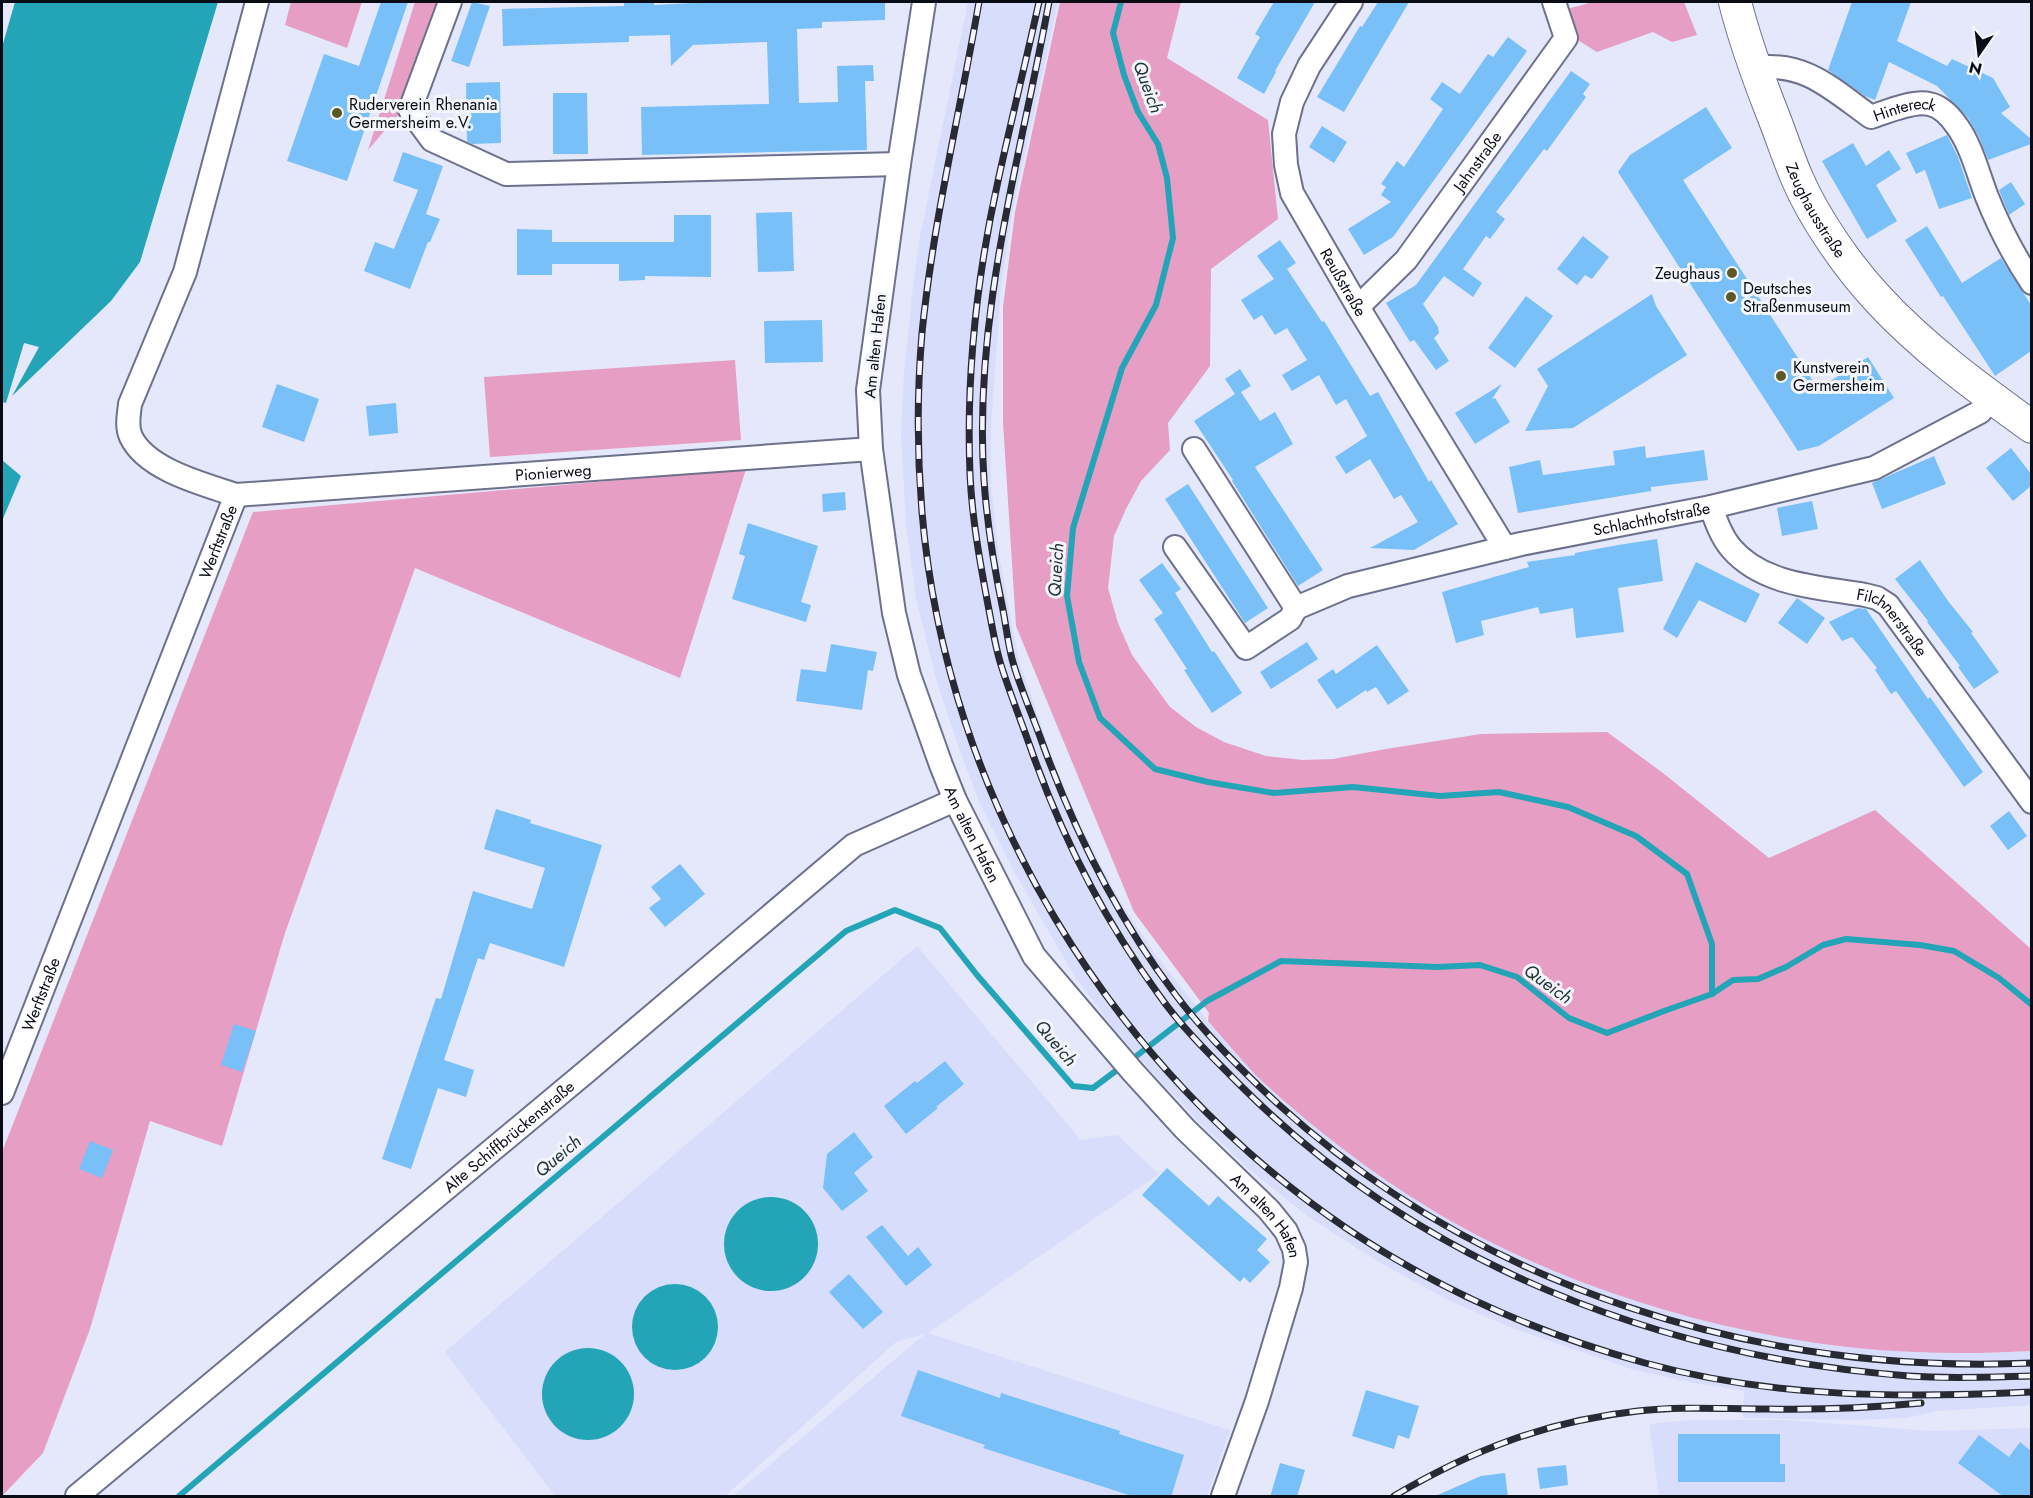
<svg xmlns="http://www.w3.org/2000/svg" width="2033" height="1498" font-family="Jost,sans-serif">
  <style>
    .built { fill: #d8ddfb }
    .green { fill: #e69ec5 }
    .water { fill: #24a5b7 }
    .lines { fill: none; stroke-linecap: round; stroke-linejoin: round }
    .stream { stroke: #24a5b7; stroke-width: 6 }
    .building { fill: #79c0f8 }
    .street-casing { stroke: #6d718c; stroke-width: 26 }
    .secondary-casing { stroke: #6d718c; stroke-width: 34 }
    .street { stroke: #fff; stroke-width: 22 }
    .secondary { stroke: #fff; stroke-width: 32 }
    .rail-casing { stroke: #272933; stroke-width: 7 }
    .rail { stroke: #f5f6fc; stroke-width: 4.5; stroke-dasharray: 14; stroke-linecap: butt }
    .poi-dot { fill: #5c5926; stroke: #f5f6fc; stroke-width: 2 }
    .labels { text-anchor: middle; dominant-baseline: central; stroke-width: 6; stroke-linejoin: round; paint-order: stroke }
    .poi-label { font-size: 16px; fill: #0a0c15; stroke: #f5f6fc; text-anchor: start }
    .street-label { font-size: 16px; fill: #0a0c15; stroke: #f5f6fc }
    .water-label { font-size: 18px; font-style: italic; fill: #1e3336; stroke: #f5f6fc }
  </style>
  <rect width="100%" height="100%" fill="#e5e8fa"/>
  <g class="built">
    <polygon points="968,2 1058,2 1013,209 1001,288 991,426 991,486 999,555 1019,661 1055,765 1082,829 1120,901 1156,955 1208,1021 1263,1081 1317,1128 1430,1209 1497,1244 1573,1278 1659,1309 1734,1327 1836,1346 1988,1353 2031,1351 2031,1405 1938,1411 1906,1418 1853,1420 1743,1418 1744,1391 1694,1383 1634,1370 1512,1328 1448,1300 1379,1262 1307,1216 1250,1170 1199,1122 1151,1071 1111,1025 1075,977 1012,868 980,804 960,751 936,679 916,598 906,524 901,435 904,372 912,295 920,236"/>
    <polygon points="917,946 1081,1140 1117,1135 1159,1174 928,1333 1230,1430 1207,1496 733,1496 925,1334 896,1342 725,1496 555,1496 445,1352"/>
    <polygon points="1690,1420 1787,1420 1931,1431 2031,1428 2031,1496 1659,1496 1649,1424"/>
  </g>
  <g class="green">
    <polygon points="291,2 362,2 347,48 285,25"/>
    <polygon points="415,2 442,2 398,115 368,150"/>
    <path d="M1060 2H1181L1167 58 1268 120 1278 219 1211 269 1210 366 1168 423 1170 450 1141 481 1126 509 1114 536 1108 588 1118 623 1132 655 1170 707 1196 727 1224 742 1266 756 1303 760 1333 759 1386 749 1481 734 1607 732 1663 773 1769 858 1875 810 2031 949V1351C1993 1353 1954 1354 1916 1352 1754 1346 1568 1293 1429 1208 1370 1172 1315 1129 1264 1083 1244 1064 1227 1042 1208 1021L1209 1013 1134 912 1016 626 1003 422V307L1015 212Z"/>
    <polygon points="1593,2 1684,2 1697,35 1672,42 1653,32 1597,52 1576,39 1567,9"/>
    <polygon points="735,360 741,440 490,457 484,377"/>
    <polygon points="746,469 680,678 415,568 284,936 222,1146 150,1121 90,1329 43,1453 2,1496 2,1152 253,512"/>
  </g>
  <g class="water">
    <polygon points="15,2 218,2 140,262 111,301 12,396 39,347 24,343 6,403 2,402 2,47"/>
    <polygon points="2,460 21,476 2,521"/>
    <circle cx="771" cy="1244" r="47"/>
    <circle cx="675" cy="1327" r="43"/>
    <circle cx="588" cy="1394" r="46"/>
  </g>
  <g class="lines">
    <g class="stream">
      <polyline points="1121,2 1113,33 1124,75 1138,112 1158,144 1167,178 1173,238 1156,305 1122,368 1073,528 1067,596 1079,662 1100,718 1155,769 1208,782 1274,793 1353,787 1440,796 1499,792 1568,807 1636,836 1687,874 1712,944 1712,994"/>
      <polyline points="1130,1061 1207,1001 1281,961 1437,967 1480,965 1517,977 1569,1018 1607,1033 1664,1011 1712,994 1733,980 1758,979 1786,967 1823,945 1846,939 1920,945 1954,951 1999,978 2032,1005"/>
      <polyline points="179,1496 846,931 895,910 940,928 977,975 1073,1086 1093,1088 1121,1067"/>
    </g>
  </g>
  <g class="building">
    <polygon points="381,2 408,2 347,181 287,161 324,54 359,66"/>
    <polygon points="472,2 490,6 469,67 451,61"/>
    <polygon points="654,2 654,5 711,2 885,2 885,20 822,22 822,28 797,29 799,103 838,102 837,66 873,65 874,81 865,81 867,150 642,155 641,107 769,104 767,42 693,45 671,66 670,35 629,36 629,42 503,46 502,9 624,6 624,3"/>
    <polygon points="1274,2 1315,2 1275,71 1276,72 1264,94 1237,78 1260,37 1255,34"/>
    <polygon points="1378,2 1409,2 1344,112 1317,97 1360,26 1362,27"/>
    <polygon points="1852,2 1911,2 1897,41 1947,66 1952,59 1993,78 2010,107 2001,113 2031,139 2031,144 1988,160 1979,137 1968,118 1937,86 1889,62 1875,100 1865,96 1828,70"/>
    <polygon points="1508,37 1527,51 1393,237 1364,255 1348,229 1391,202 1381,195 1386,187 1381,184 1397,161 1404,167 1443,109 1430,99 1442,82 1460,94 1488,54 1493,57"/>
    <polygon points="1571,71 1590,84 1583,94 1586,97 1547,151 1544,149 1496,212 1505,219 1490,239 1486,236 1463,269 1482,283 1473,297 1444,276 1423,304 1438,327 1439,333 1434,338 1449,361 1436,370 1414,340 1410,342 1386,303 1416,285"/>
    <polygon points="500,82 501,143 472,144 467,141 466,83"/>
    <polygon points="553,93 587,93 588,154 553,154"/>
    <polygon points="1706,107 1732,148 1683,180 1818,389 1868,357 1894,398 1819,446 1798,451 1618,172 1630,155"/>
    <polygon points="1322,126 1347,142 1334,163 1309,147"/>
    <polygon points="1947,135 1958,157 1972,198 1939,209 1925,170 1916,174 1906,153"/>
    <polygon points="1853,143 1866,166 1889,150 1901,169 1876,185 1897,221 1867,239 1822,161"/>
    <polygon points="403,152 443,166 426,214 440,219 430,242 428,242 410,289 364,271 375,242 394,249 418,190 393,181"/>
    <polygon points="2011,182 2025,204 2009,215 1999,190"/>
    <polygon points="792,212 794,271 758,272 756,213"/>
    <polygon points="674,215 711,215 711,277 645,276 645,280 619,281 619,264 552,264 552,275 517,275 517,229 552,230 552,242 674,242"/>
    <polygon points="1927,226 1962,283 2001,258 2031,305 2031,351 1995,376 1943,296 1941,297 1905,240"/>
    <polygon points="1583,236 1609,257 1592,279 1585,275 1577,285 1557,269"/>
    <polygon points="1280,240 1296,263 1287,269 1322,322 1324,321 1370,396 1378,392 1429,482 1431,480 1458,524 1414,550 1370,548 1418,522 1401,495 1394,499 1370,459 1346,474 1335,457 1367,436 1346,399 1336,405 1319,375 1292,391 1282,375 1307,360 1287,328 1275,335 1262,315 1254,320 1241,300 1274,279 1257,256"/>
    <polygon points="1652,294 1656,306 1687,355 1573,428 1525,431 1548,386 1537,369"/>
    <polygon points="1526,296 1553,316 1515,368 1488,348"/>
    <polygon points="822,320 823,362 765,363 764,321"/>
    <polygon points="1240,369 1251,386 1241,392 1260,421 1275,412 1293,444 1255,467 1323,570 1298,586 1232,481 1233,480 1194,421 1235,394 1225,379"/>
    <polygon points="277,384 319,399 304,442 262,427"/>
    <polygon points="1502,384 1492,399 1495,398 1510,422 1475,444 1455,413"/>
    <polygon points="396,403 398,433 369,436 366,406"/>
    <polygon points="1645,446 1646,458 1704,450 1708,480 1651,487 1651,491 1518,513 1509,467 1540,460 1543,475 1615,465 1613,451"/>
    <polygon points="2011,448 2031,474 2031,486 2013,501 1986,468"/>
    <polygon points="1934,456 1946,484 1882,509 1872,483"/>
    <polygon points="1188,484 1268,608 1245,623 1165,499"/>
    <polygon points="845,492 846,510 823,512 822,494"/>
    <polygon points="1812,501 1818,529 1782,536 1777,508"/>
    <polygon points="748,523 818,546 801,602 811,605 806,622 732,599 745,556 739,554"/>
    <polygon points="1657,539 1663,581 1618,588 1624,632 1576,638 1573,608 1540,614 1538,607 1481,621 1484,635 1456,643 1442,592 1529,567 1527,562 1575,555 1575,553 1618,545"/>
    <polygon points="1920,560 1948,601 1973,632 1971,633 1999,672 1974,689 1958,667 1960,666 1927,622 1928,621 1895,579"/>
    <polygon points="1696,562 1760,594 1746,623 1699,600 1677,638 1663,629"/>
    <polygon points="1162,563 1181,589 1175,593 1212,652 1214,651 1242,693 1212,713 1184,670 1187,669 1154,619 1163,613 1139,580"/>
    <polygon points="1797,598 1825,618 1807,644 1778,623"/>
    <polygon points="1858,608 1866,609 1928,699 1930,697 1983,772 1964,787 1896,691 1891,694 1875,670 1877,668 1852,637 1842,641 1829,622"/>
    <polygon points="1307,642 1318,659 1271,689 1260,672"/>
    <polygon points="831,644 877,652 873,671 868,670 862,710 796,701 801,669 826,672"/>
    <polygon points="1377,645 1409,691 1388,705 1376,687 1367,692 1366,690 1337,709 1317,680 1333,669 1336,674"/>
    <polygon points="496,809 531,820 530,823 602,845 564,967 490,943 484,960 478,958 444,1060 474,1070 466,1097 438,1088 411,1169 382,1159 436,998 441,999 473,891 532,909 545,868 484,849"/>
    <polygon points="2009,811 2027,836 2008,850 1990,826"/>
    <polygon points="680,864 705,894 665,927 649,908 661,899 651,887"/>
    <polygon points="234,1024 256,1031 242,1072 221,1065"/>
    <polygon points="945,1061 964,1084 936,1107 938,1108 906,1134 884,1106 915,1081 917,1083"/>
    <polygon points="854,1132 873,1157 854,1173 868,1191 842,1211 823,1188 827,1154"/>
    <polygon points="90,1141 113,1150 102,1178 79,1169"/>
    <polygon points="1167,1168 1209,1206 1218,1196 1267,1239 1257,1250 1270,1262 1250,1283 1244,1277 1240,1282 1142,1195"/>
    <polygon points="882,1225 908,1256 918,1247 932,1265 906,1286 866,1237"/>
    <polygon points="849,1274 883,1312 863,1329 829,1292"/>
    <polygon points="918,1370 1000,1398 1001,1393 1120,1431 1119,1434 1184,1455 1171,1497 1135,1497 983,1448 985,1445 901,1416"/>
    <polygon points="1366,1390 1419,1406 1409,1439 1398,1435 1394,1449 1352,1436"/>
    <polygon points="1678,1434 1780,1434 1780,1464 1785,1464 1785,1482 1678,1482"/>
    <polygon points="1979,1435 2009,1457 2020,1442 2031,1451 2031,1497 2004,1497 1958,1463"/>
    <polygon points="1280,1463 1305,1470 1297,1497 1270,1497"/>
    <polygon points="1566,1465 1568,1485 1540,1489 1537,1468"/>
    <polygon points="1505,1473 1508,1497 1433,1497 1481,1476"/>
  </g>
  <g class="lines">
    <g class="street-casing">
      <g id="street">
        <polyline points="450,2 410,110 432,140 506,174 899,164"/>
        <path id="s1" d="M924 2 899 164 868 390 871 449 894 613 909 675 941 765 955 800 1034 956 1133 1072 1185 1129 1269 1210 1286 1231 1294 1249 1296 1262 1291 1288 1257 1401 1223 1496"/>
        <path id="s2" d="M1351 2 1309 66 1292 102 1284 134 1286 165 1292 193 1358 307 1505 548"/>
        <path id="s3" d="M1756 68C1805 61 1833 90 1871 117 1886 112 1914 100 1929 104 1941 106 1950 116 1957 126 1972 147 1978 174 1987 197 1999 227 2014 256 2032 283"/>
        <path id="s4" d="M1358 307 1406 260 1566 38 1554 2"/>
        <polyline points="1194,449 1296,608"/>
        <path id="s5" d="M236 495 871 449"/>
        <path id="s6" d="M1711 507C1716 521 1721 536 1731 548 1763 586 1820 587 1865 595L1877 598 1888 605 2032 802"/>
        <path id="s7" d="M1175 547 1246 648 1290 619 1296 608 1348 586 1521 544 1711 507 1874 468 1980 412 1992 399"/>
        <path id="s8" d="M2 1093 236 495C203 484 147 470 131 437 126 426 129 415 130 404L185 272 257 2"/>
        <path id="s9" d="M77 1496 587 1071 854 845 955 800"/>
      </g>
    </g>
    <g class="secondary-casing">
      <g id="secondary">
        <path id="s10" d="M1735 2C1744 38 1757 74 1771 110 1780 132 1787 155 1797 178 1814 218 1848 267 1878 299 1923 348 1978 388 2032 427"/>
      </g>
    </g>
    <use href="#street" class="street"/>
    <use href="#secondary" class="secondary"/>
    <g class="rail-casing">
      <g id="rail">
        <path d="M979 2C960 112 933 222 922 333 917 392 917 453 922 512 946 799 1111 1070 1349 1230 1439 1290 1540 1334 1645 1363 1773 1398 1900 1398 2032 1392"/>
        <path d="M1039 2C1026 61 1011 121 998 181 977 276 966 376 970 474 972 519 980 562 988 605 992 625 995 646 1001 665 1010 694 1022 723 1032 752 1063 839 1104 920 1159 995 1182 1028 1212 1057 1241 1086 1419 1264 1660 1357 1909 1376 1949 1379 1991 1377 2032 1376"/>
        <path d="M1049 2C1020 160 973 317 984 480 987 524 994 567 1003 610 1006 626 1008 643 1012 659 1020 688 1033 716 1043 745 1075 832 1118 919 1175 994 1205 1034 1241 1070 1278 1104 1482 1289 1759 1375 2032 1363"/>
        <path d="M1394 1496C1472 1450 1547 1421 1638 1411 1680 1406 1723 1409 1766 1409 1818 1410 1869 1408 1921 1403"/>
      </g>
    </g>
    <use href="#rail" class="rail"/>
  </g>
  <g class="poi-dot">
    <circle cx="337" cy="113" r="6"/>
    <circle cx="1732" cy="273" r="6"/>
    <circle cx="1731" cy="297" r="6"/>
    <circle cx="1781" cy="376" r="6"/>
  </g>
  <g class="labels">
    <g class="poi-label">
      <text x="349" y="104">Ruderverein Rhenania<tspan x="349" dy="18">Germersheim e.V.</tspan></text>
      <text x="1720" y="273" text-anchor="end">Zeughaus</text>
      <text x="1743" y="288">Deutsches<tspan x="1743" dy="18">Straßenmuseum</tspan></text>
      <text x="1793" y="367">Kunstverein<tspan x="1793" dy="18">Germersheim</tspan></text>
    </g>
    <g class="street-label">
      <text stroke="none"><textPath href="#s3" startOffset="164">Hintereck</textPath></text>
      <text stroke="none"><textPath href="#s4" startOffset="189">Jahnstraße</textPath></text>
      <text stroke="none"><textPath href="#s10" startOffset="224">Zeughausstraße</textPath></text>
      <text stroke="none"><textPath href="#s2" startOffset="312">Reußstraße</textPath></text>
      <text transform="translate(875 346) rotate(-84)">Am alten Hafen</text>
      <text stroke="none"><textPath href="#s5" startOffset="318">Pionierweg</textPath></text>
      <text stroke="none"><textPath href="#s7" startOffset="556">Schlachthofstraße</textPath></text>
      <text stroke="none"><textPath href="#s8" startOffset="592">Werftstraße</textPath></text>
      <text stroke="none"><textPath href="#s6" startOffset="230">Filchnerstraße</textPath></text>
      <text stroke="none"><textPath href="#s1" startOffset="852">Am alten Hafen</textPath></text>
      <text stroke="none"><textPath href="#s8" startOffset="106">Werftstraße</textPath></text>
      <text stroke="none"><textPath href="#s9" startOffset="562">Alte Schiffbrückenstraße</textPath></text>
      <text stroke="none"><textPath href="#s1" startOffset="1338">Am alten Hafen</textPath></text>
    </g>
    <g class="water-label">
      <text transform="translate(1148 87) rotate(70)">Queich</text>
      <text transform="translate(1056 570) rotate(-87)">Queich</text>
      <text transform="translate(1548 984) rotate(36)">Queich</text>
      <text transform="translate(1056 1043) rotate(50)">Queich</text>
      <text transform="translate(558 1156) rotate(-40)">Queich</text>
    </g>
  </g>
  <rect width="2033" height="1498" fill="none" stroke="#0a0c15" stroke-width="6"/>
  <g transform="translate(1979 54) rotate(194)" stroke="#f5f6fc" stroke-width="4.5" paint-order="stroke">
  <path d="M0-4.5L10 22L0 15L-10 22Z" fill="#0a0c15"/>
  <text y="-9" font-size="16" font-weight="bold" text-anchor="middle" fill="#0a0c15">N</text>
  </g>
</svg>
